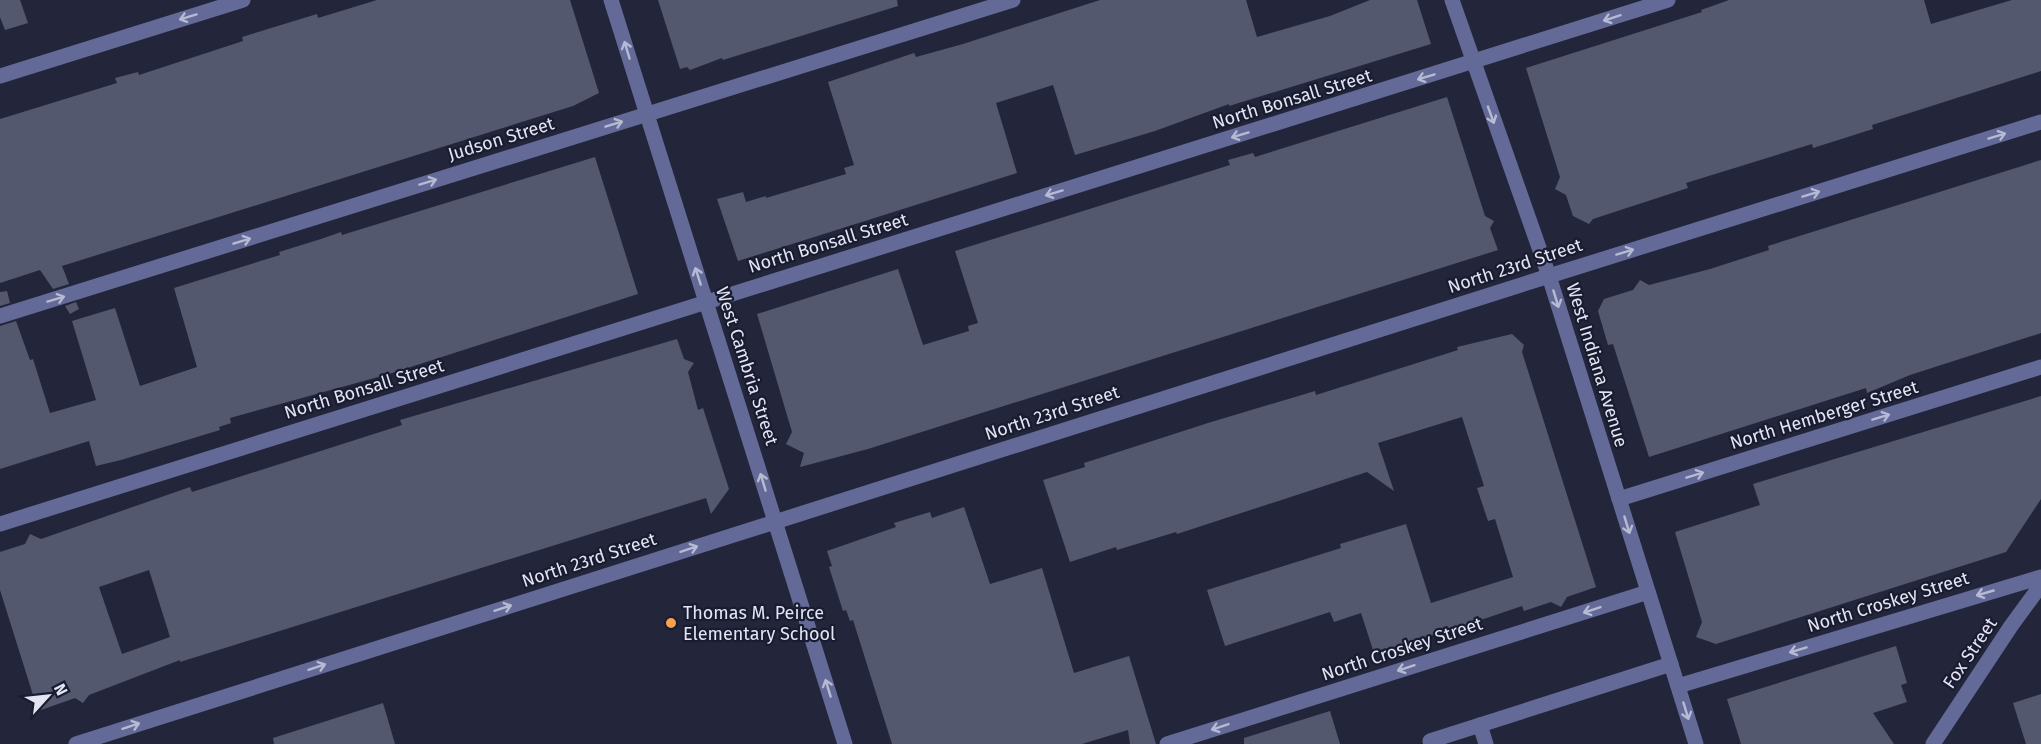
<svg xmlns="http://www.w3.org/2000/svg" width="2041" height="744" font-family="'Fira Sans',sans-serif">
  <style>
    .building { fill: #53586f; fill-rule: evenodd }
    .lines { fill: none; stroke-linecap: round; stroke-linejoin: round }
    .minor { stroke: #636a97; stroke-width: 15 }
    .oneway { stroke: #b6bad3 }
    .poi-dot { fill: #f8a14a; stroke: #191c30; stroke-width: 2 }
    .labels { text-anchor: middle; dominant-baseline: central; stroke-width: 4.5; stroke-linejoin: round; paint-order: stroke }
    .street-label { font-size: 18px; fill: #e3e5f3; stroke: #191c30 }
    .poi-label { font-size: 18px; fill: #e3e5f3; stroke: #191c30; text-anchor: start }
  </style>
  <rect width="100%" height="100%" fill="#23263b"/>
  <g class="building">
    <polygon points="0,0 20,0 28,23 5,30 0,17"/>
    <polygon points="377,0 570,0 599,93 573,106 62,266 69,284 53,289 40,270 0,283 0,119 117,83 115,78 138,72 139,75 243,41 242,37 317,14 318,18"/>
    <polygon points="658,0 897,0 898,6 723,60 722,58 690,70 687,67 680,69"/>
    <polygon points="1100,0 1246,0 1257,37 1330,16 1370,0 1417,0 1431,44 1229,106 1229,104 1155,131 1075,155 1053,85 996,103 1017,173 738,261 717,199 743,192 746,202 766,196 766,198 846,174 844,168 854,165 828,82 914,53 916,57 963,44"/>
    <polygon points="1729,0 1924,0 1931,24 2012,0 2041,0 2041,71 1872,125 1873,129 1813,148 1812,144 1686,183 1688,188 1593,219 1589,224 1573,216 1566,195 1555,189 1560,177 1526,68 1702,12 1701,10"/>
    <polygon points="1447,97 1485,216 1494,221 1490,228 1498,250 868,449 800,467 804,453 786,444 792,432 757,314 898,269 923,345 969,331 968,326 978,323 955,251 1230,165 1228,160 1253,153 1255,157"/>
    <polygon points="595,157 638,294 389,374 230,418 231,423 219,427 220,430 121,460 96,466 89,441 0,469 0,326 16,321 30,360 33,359 50,413 96,400 72,321 115,308 140,386 197,367 174,288 280,255 279,252 321,239 341,232 342,235"/>
    <polygon points="2041,160 2041,333 1910,375 1867,393 1866,388 1649,457 1613,344 1608,345 1598,311 1604,299 1633,290 1640,280 1649,285 1710,269 1769,250 1768,246"/>
    <polygon points="7,291 10,303 0,306 0,292"/>
    <polygon points="76,302 79,309 70,314 65,306"/>
    <polygon points="1512,334 1524,345 1522,352 1596,587 1567,597 1561,607 1551,602 1524,611 1522,606 1469,624 1374,653 1361,613 1334,622 1330,612 1225,646 1207,590 1341,548 1340,544 1406,524 1431,603 1513,577 1495,519 1488,521 1477,488 1484,486 1462,417 1378,443 1394,491 1367,472 1177,534 1176,532 1117,550 1116,547 1070,562 1043,480 1085,467 1084,463 1208,423 1315,391 1316,395 1458,350 1457,347"/>
    <path d="M677 339 684 359 694 363 688 372 698 410 703 408 729 489 711 514 706 498 180 662V660L89 695 83 703 75 698 41 710 33 695 0 590V552L25 544 30 534 41 539 190 487 192 492 402 425 400 420ZM149 570 170 637 122 654 99 587Z"/>
    <polygon points="2041,396 2041,499 2006,552 1716,644 1696,637 1702,622 1675,532 1760,505 1753,484"/>
    <polygon points="964,507 990,584 1042,568 1074,673 1129,656 1156,744 1130,744 1128,730 1082,744 892,744 853,620 850,621 846,610 843,611 829,567 832,566 827,551 896,527 894,523 930,512 932,518"/>
    <polygon points="1896,646 1907,683 1901,685 1907,702 1873,713 1894,744 1741,744 1727,699"/>
    <polygon points="2041,694 2041,744 2026,744 2013,703"/>
    <polygon points="383,703 395,744 274,744 273,738"/>
    <polygon points="1330,711 1340,744 1244,744 1244,738"/>
  </g>
  <g class="lines">
    <g class="minor">
      <polyline points="611,0 845,744"/>
      <polyline points="1452,0 1549,276 1696,744"/>
      <polyline points="0,76 243,0"/>
      <polyline points="0,316 1013,0"/>
      <polyline points="1619,499 2041,367"/>
      <polyline points="0,524 1668,0"/>
      <polyline points="1678,686 2041,577"/>
      <polyline points="1480,725 1486,744"/>
      <polyline points="1430,741 1671,664"/>
      <polyline points="76,744 1549,276 2041,122"/>
      <polyline points="1167,744 1648,592"/>
      <polyline points="1933,744 2011,626 2041,585"/>
    </g>
  </g>
  <defs><path id="oneway-shaft" d="M-6 0H5M1.5-3L5.5 0L1.5 3" fill="none" stroke-width="1.6" stroke-linecap="round" stroke-linejoin="round" transform="scale(1.5)"/></defs>
  <g class="oneway">
    <use href="#oneway-shaft" transform="translate(188 17) rotate(163)"/>
    <use href="#oneway-shaft" transform="translate(1612 18) rotate(162)"/>
    <use href="#oneway-shaft" transform="translate(627 50) rotate(-107)"/>
    <use href="#oneway-shaft" transform="translate(1426 77) rotate(163)"/>
    <use href="#oneway-shaft" transform="translate(1491 115) rotate(70)"/>
    <use href="#oneway-shaft" transform="translate(614 124) rotate(-17)"/>
    <use href="#oneway-shaft" transform="translate(1240 135) rotate(163)"/>
    <use href="#oneway-shaft" transform="translate(1997 136) rotate(-17)"/>
    <use href="#oneway-shaft" transform="translate(428 182) rotate(-17)"/>
    <use href="#oneway-shaft" transform="translate(1054 193) rotate(163)"/>
    <use href="#oneway-shaft" transform="translate(1811 194) rotate(-17)"/>
    <use href="#oneway-shaft" transform="translate(242 241) rotate(-17)"/>
    <use href="#oneway-shaft" transform="translate(1625 252) rotate(-17)"/>
    <use href="#oneway-shaft" transform="translate(698 276) rotate(-108)"/>
    <use href="#oneway-shaft" transform="translate(56 299) rotate(-17)"/>
    <use href="#oneway-shaft" transform="translate(1556 299) rotate(73)"/>
    <use href="#oneway-shaft" transform="translate(1881 417) rotate(-17)"/>
    <use href="#oneway-shaft" transform="translate(1695 475) rotate(-17)"/>
    <use href="#oneway-shaft" transform="translate(763 482) rotate(-107)"/>
    <use href="#oneway-shaft" transform="translate(1627 525) rotate(73)"/>
    <use href="#oneway-shaft" transform="translate(689 549) rotate(-18)"/>
    <use href="#oneway-shaft" transform="translate(1985 593) rotate(164)"/>
    <use href="#oneway-shaft" transform="translate(503 608) rotate(-18)"/>
    <use href="#oneway-shaft" transform="translate(1592 610) rotate(162)"/>
    <use href="#oneway-shaft" transform="translate(1798 650) rotate(163)"/>
    <use href="#oneway-shaft" transform="translate(317 667) rotate(-18)"/>
    <use href="#oneway-shaft" transform="translate(1406 668) rotate(162)"/>
    <use href="#oneway-shaft" transform="translate(828 688) rotate(-107)"/>
    <use href="#oneway-shaft" transform="translate(1686 711) rotate(73)"/>
    <use href="#oneway-shaft" transform="translate(131 726) rotate(-18)"/>
    <use href="#oneway-shaft" transform="translate(1220 727) rotate(162)"/>
  </g>
  <circle class="poi-dot" cx="671" cy="623" r="6"/>
  <g class="labels">
    <g class="street-label">
      <text transform="translate(1292 99) rotate(-17)">North Bonsall Street</text>
      <text transform="translate(501 139) rotate(-17)">Judson Street</text>
      <text transform="translate(828 243) rotate(-17)">North Bonsall Street</text>
      <text transform="translate(1515 266) rotate(-18)">North 23rd Street</text>
      <text transform="translate(1597 365) rotate(73)">West Indiana Avenue</text>
      <text transform="translate(747 366) rotate(72)">West Cambria Street</text>
      <text transform="translate(364 389) rotate(-17)">North Bonsall Street</text>
      <text transform="translate(1052 413) rotate(-18)">North 23rd Street</text>
      <text transform="translate(1824 415) rotate(-17)">North Hemberger Street</text>
      <text transform="translate(589 560) rotate(-18)">North 23rd Street</text>
      <text transform="translate(1888 602) rotate(-17)">North Croskey Street</text>
      <text transform="translate(1402 649) rotate(-18)">North Croskey Street</text>
      <text transform="translate(1970 653) rotate(-56)">Fox Street</text>
    </g>
    <g class="poi-label">
      <text x="683" y="613">Thomas M. Peirce<tspan x="683" dy="21">Elementary School</tspan></text>
    </g>
  </g>
  <g transform="translate(48 696) rotate(63)" stroke="#191c30" stroke-width="4.5" paint-order="stroke">
  <path d="M0-4.5L10 22L0 15L-10 22Z" fill="#e3e5f3"/>
  <text y="-9" font-size="16" font-weight="bold" text-anchor="middle" fill="#e3e5f3">N</text>
  </g>
</svg>
